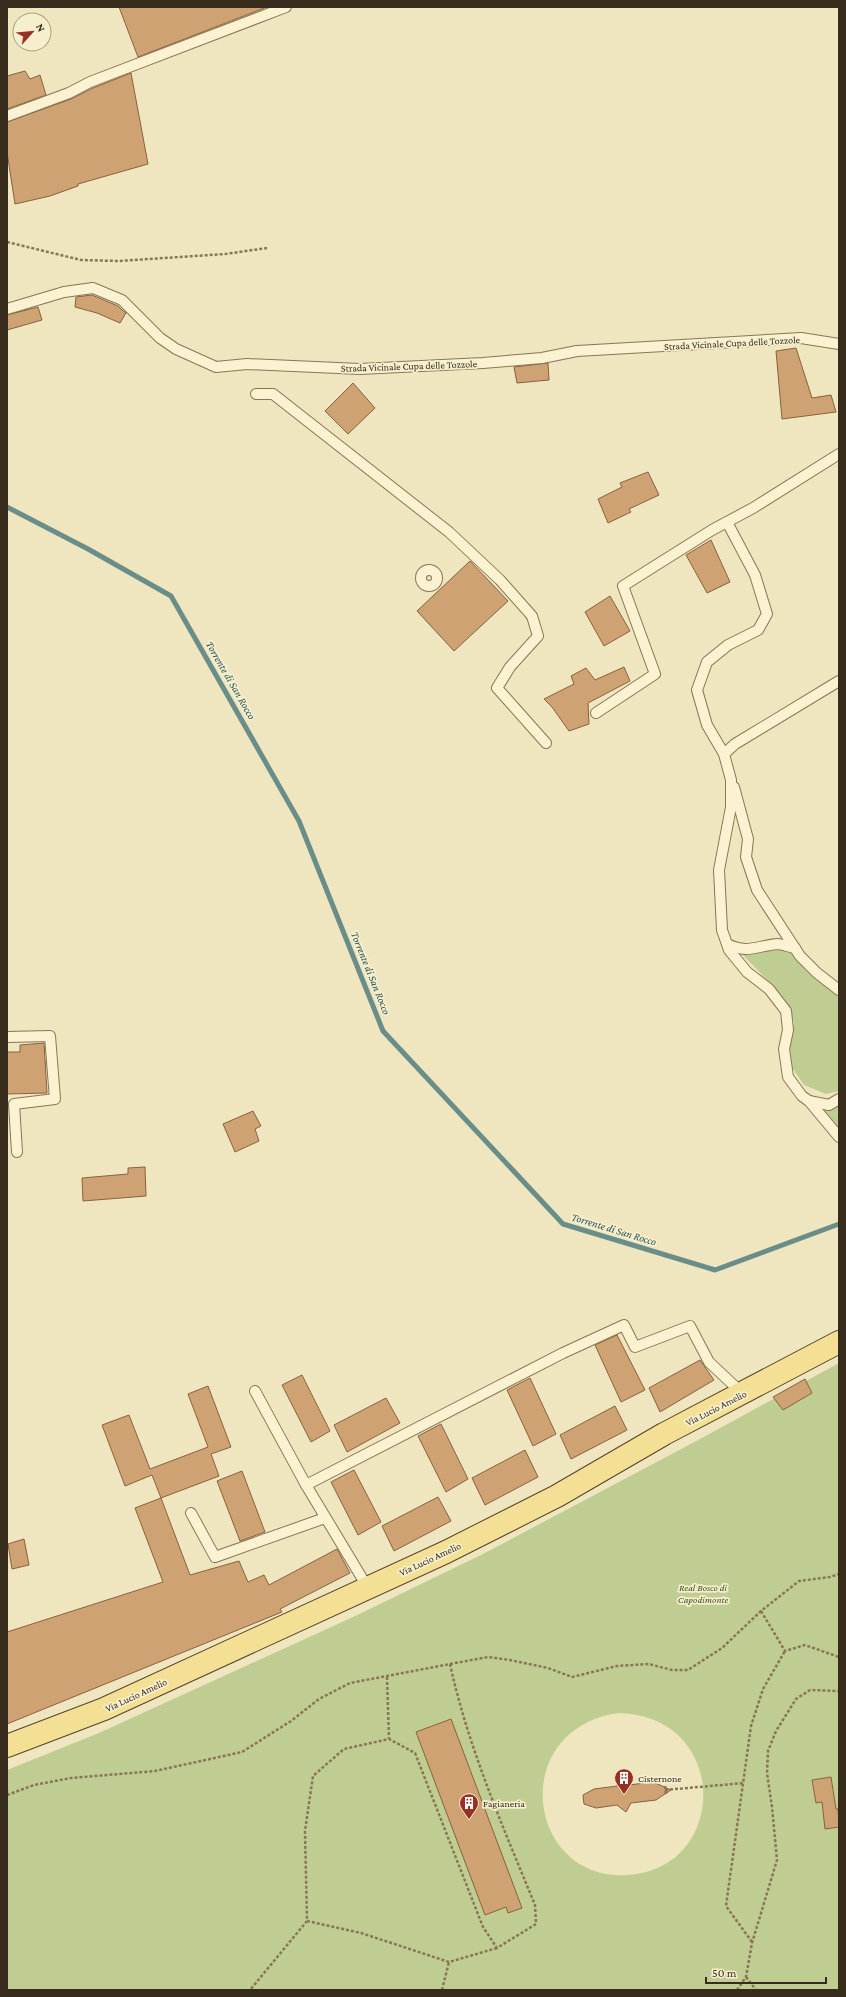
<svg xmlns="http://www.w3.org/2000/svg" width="846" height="1997" font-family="'Crimson Pro',serif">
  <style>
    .green { fill: #c0cd92; fill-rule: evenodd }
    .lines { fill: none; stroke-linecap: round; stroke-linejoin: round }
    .stream { stroke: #698e89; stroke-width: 5 }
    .building { fill: #cfa273; stroke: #88623c }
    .lane-casing { stroke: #887656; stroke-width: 12 }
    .primary-casing { stroke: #55432b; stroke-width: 24 }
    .path { stroke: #887656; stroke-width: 2.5; stroke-dasharray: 3 2; stroke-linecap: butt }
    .lane { stroke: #faf2d1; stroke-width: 10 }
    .primary { stroke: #f4e094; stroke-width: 22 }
    .labels { text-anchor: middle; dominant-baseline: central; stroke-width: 3.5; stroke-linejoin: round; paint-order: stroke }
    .street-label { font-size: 10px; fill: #372b1c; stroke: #f6efce }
    .park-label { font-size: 10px; font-style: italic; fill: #425421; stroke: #f6efce }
    .poi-label { font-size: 10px; fill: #372b1c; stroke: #f6efce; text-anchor: start }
    .water-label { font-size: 11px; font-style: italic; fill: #2a5557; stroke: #f6efce }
  </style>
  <rect width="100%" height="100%" fill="#efe5be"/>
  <g class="green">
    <path d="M767 949C803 949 791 959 812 976 820 984 831 990 839 997V1091L826 1094 804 1085 791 1066 788 1056 794 1022 787 1003 774 987 741 953Z"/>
    <polygon points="839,1102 838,1131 817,1106"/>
    <path d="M839 1363V1990H7V1770L99 1733 351 1618 481 1555 702 1438ZM618 1713C730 1715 730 1868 628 1875 527 1882 506 1730 618 1713Z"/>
  </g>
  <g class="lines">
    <polyline class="stream" points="7,507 88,549 171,596 299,821 383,1031 563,1224 715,1270 839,1224"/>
  </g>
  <g class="building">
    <polygon points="119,7 267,7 138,57"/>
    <polygon points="25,71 30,79 40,75 46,95 7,109 7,76"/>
    <polygon points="131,73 148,164 78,184 78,186 50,196 15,204 7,152 7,122 71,99 93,88"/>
    <polygon points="92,295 118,306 122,310 126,313 120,323 97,313 75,307 76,297"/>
    <polygon points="38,307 42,320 7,330 7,315"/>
    <polygon points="796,348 812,398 831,395 836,412 782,419 776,351"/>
    <polygon points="548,363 549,380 517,383 514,367"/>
    <polygon points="353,383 375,408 348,434 325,411"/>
    <polygon points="648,472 659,495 629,509 631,512 608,523 598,499 622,487 620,483"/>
    <polygon points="711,540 730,582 707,593 686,555"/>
    <polygon points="470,561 508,601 454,651 417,611"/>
    <polygon points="610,596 630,631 604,646 585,612"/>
    <polygon points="624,667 630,681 588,703 589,724 569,731 552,707 544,699 574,684 571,676 586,668 595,680"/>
    <polygon points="44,1043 47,1093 7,1094 7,1052 20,1052 20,1045"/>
    <polygon points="253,1111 261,1126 255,1129 259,1141 235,1152 223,1124"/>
    <polygon points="145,1167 146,1196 83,1201 82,1178 128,1174 128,1168"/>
    <polygon points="617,1335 645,1390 621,1402 595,1345"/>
    <polygon points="700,1360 714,1380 660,1412 649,1388"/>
    <polygon points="302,1375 330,1431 311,1442 282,1385"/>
    <polygon points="530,1378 556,1434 533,1446 507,1390"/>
    <polygon points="805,1379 812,1393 783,1410 773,1397"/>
    <polygon points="208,1386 231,1447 211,1454 219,1476 161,1498 152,1475 125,1486 102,1425 129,1415 150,1469 208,1447 188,1394"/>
    <polygon points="386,1398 400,1423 347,1452 334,1425"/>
    <polygon points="615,1406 627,1430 571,1459 560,1435"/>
    <polygon points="441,1424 468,1479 446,1492 418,1436"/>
    <polygon points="525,1450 538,1477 485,1505 472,1478"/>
    <polygon points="354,1470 381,1522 358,1535 331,1482"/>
    <polygon points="242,1471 265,1532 240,1541 217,1481"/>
    <polygon points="438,1497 451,1521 394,1551 382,1526"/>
    <polygon points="161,1498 190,1575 239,1561 248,1582 264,1575 269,1585 337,1549 350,1573 280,1609 282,1612 7,1724 7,1632 163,1582 135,1508"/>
    <polygon points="24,1539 29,1565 12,1569 8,1544"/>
    <polygon points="451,1719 522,1908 508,1913 506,1907 485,1915 416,1732"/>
    <polygon points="622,1775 629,1785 653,1782 671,1790 656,1800 631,1803 626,1812 617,1805 596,1808 584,1804 583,1795 594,1789 617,1786"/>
    <polygon points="831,1777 836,1809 838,1809 839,1827 825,1829 822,1802 816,1803 812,1780"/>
  </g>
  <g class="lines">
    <g class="lane-casing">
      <g id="lane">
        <polyline points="7,116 69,93 90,82 286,7"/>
        <polyline points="7,309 64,292 93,288 122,300 160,338 176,349 216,367 247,364 360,369 483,363 542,358 577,351 801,338 839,344"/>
        <polyline points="256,394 273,394 449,532 500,580 532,616 538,636 510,667 497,688 546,743"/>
        <polyline points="727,522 755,575 767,614 758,630 728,645 707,662 697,690 707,725 724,754 731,780 731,807 719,870 722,930 729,950 747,972 769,989 786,1011 788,1030 784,1049 788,1077 802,1096 809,1101 839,1137"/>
        <circle cx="429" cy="578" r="8"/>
        <polyline points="596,713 655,674 623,586 712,530 753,508 839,454"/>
        <polyline points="724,754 735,744 839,681"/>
        <polyline points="734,787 748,839 746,857 757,890 800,956 817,973 839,990"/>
        <path d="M727 944C748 954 756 946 777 944 782 944 789 947 795 948"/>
        <polyline points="7,1037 50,1036 55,1099 14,1104 17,1152"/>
        <polyline points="809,1101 829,1105 839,1099"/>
        <polyline points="255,1391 306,1485 368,1588"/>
        <polyline points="306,1485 563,1353 624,1325 635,1347 690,1326 709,1362 743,1394"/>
        <polyline points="191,1513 215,1557 325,1518"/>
      </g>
    </g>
    <g class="primary-casing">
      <polyline id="primary" points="7,1746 104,1709 446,1552 557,1496 664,1434 839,1342"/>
    </g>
    <g class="path">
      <polyline points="7,242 81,260 119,261 225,254 267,248"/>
      <polyline points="761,1611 785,1651 805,1645 839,1657"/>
      <polyline points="450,1664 488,1657 510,1660 548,1668 572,1677 617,1666 649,1664 672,1670 688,1670 722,1648 761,1611 799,1581 830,1577 839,1574"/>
      <polyline points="387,1677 389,1739"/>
      <polyline points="665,1786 666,1795"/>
      <polyline points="665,1790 744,1783"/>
      <path d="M7 1795 34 1785 71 1778 155 1771 242 1752 291 1721 319 1699 350 1683 450 1664C468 1747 503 1827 535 1905L536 1924 497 1948 483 1927 415 1753 389 1739 344 1749 313 1776 305 1831 307 1921 250 1990"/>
      <polyline points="307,1921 361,1933 449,1962 497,1948"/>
      <polyline points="752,1942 726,1906 751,1726 763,1689 785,1651"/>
      <polyline points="746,1977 756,1990"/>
      <polyline points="442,1990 449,1962"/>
      <polyline points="737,1990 746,1977 752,1943 777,1860 772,1807 767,1773 768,1751 776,1731 796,1699 810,1690 839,1691"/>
    </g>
    <use href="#lane" class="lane"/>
    <use href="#primary" class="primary"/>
  </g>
  <defs>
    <g id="building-pin" transform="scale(1)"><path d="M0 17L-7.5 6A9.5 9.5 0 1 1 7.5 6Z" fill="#993025" stroke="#f6efce"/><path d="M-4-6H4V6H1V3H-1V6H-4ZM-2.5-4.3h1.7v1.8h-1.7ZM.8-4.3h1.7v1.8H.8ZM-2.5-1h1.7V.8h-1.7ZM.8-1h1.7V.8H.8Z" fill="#fff"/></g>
  </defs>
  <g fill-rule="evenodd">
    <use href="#building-pin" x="624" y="1778"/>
    <use href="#building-pin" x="469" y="1803"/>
  </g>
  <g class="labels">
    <g class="street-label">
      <text transform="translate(732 343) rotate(-3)">Strada Vicinale Cupa delle Tozzole</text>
      <text transform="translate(409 366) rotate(-2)">Strada Vicinale Cupa delle Tozzole</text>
      <text transform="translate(716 1408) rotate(-27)">Via Lucio Amelio</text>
      <text transform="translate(430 1559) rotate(-25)">Via Lucio Amelio</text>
      <text transform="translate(136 1695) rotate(-25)">Via Lucio Amelio</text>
    </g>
    <g class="park-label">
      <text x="703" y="1587">Real Bosco di<tspan x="703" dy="12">Capodimonte</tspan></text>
    </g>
    <g class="poi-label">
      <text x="638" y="1778">Cisternone</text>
      <text x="483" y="1803">Fagianeria</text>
    </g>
    <g class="water-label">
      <text transform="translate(231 680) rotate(60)">Torrente di San Rocco</text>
      <text transform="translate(371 973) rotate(68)">Torrente di San Rocco</text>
      <text transform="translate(614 1229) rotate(17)">Torrente di San Rocco</text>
    </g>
  </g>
  <rect width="846" height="1997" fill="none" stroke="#372b1c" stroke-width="16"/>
  <g transform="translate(32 32) rotate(63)"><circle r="19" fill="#f6efce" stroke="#aaa187"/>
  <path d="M0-3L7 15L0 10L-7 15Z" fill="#993025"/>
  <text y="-6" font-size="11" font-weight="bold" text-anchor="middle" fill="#372b1c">N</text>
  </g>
  <path d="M706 1977v6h120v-6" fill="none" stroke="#372b1c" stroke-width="2"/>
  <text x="712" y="1977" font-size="12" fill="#372b1c" stroke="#f6efce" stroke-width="3" paint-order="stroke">50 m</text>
</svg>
